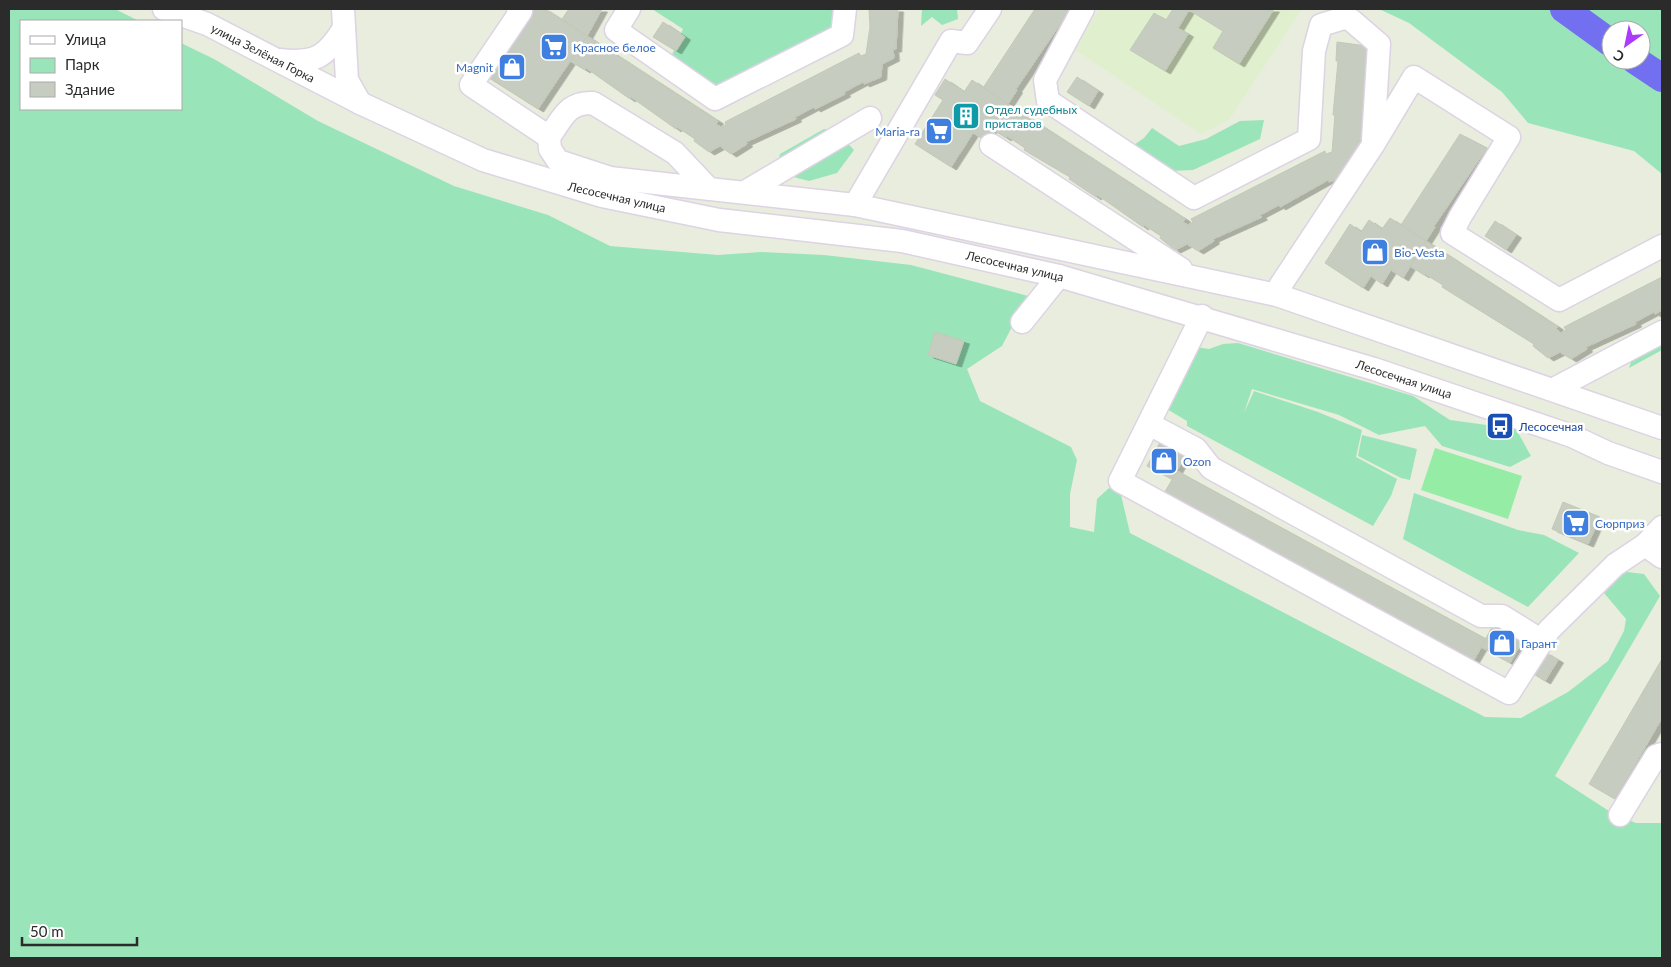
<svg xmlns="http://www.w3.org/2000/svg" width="1671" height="967" font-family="Lato,sans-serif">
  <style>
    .education { fill: #e0efcd }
    .green { fill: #99e5b9; fill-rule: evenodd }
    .pitch { fill: #95eca5 }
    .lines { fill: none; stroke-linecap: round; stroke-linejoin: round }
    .river { stroke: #736ff1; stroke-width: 28 }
    .building { fill: #c7ccc0; stroke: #c2c9b7; filter: url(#shadow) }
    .minor-casing { stroke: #ddd3e4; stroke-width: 25 }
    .minor { stroke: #fff; stroke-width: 22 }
    .labels { text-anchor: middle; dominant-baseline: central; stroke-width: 5; stroke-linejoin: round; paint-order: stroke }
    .shop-label { font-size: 12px; fill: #366cbe; stroke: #fff; text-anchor: start }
    .street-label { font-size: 12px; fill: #2b2b2b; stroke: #fff }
    .culture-label { font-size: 12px; fill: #0d838f; stroke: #fff; text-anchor: start }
    .transit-label { font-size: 12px; fill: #164399; stroke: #fff; text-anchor: start }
  </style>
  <defs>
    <filter id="shadow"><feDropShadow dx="5.5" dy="3" stdDeviation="0" flood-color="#0004"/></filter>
  </defs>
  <rect width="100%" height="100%" fill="#e8eddd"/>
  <polygon class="education" points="1100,9 1302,9 1229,120 1201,134 1074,49"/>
  <g class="green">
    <polygon points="9,9 115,9 139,21 21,21 21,109 181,109 181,43 214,59 318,121 454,186 548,215 610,246 718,255 761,252 824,255 911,265 1028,296 1002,346 967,369 980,401 1071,447 1077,460 1070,494 1070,527 1094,532 1097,499 1109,488 1121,495 1130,533 1485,717 1521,718 1568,692 1608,661 1624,631 1626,619 1604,593 1612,574 1627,572 1644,574 1660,596 1555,776 1612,813 1636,823 1662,823 1662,958 9,958"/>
    <polygon points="652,9 835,9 832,35 716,90 669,62 683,29"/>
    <polygon points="922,9 957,9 958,19 942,25 932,17 921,26"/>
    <path d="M1379 9H1662V174L1634 151 1528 123 1502 92 1409 23ZM1611 30H1641V60H1611Z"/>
    <polygon points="1264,120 1260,139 1193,170 1169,171 1134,145 1144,138 1152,128 1179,146 1206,139 1240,121"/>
    <polygon points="824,129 837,132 854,150 837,173 809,181 786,175 777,166 780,154"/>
    <polygon points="1662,332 1662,350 1629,368 1636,347"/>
    <polygon points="1238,343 1413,396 1450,420 1516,429 1531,456 1510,467 1442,446 1425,426 1379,435 1339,415 1252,389 1244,413 1254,391 1318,412 1362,430 1356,457 1397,479 1391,496 1373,526 1187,426 1187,421 1155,402 1153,388 1176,344 1209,349 1223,344"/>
    <polygon points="1362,435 1417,449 1410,480 1401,478 1358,456"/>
    <polygon points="1414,493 1518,530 1544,535 1579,553 1528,607 1403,539"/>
  </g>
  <polygon class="pitch" points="1435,448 1522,476 1508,519 1421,490"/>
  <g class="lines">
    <g class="river">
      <polyline points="1564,9 1611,43"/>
      <polyline points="1635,60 1662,78"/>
    </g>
  </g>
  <g class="building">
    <polygon points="528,9 545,9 587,36 538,109 486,76"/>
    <polygon points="569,9 602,9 587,36 562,19"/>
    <polygon points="869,9 898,9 896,49 893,49 894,58 882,64 881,77 864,84 863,82 844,92 845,94 815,109 814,107 795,117 796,119 746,142 747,144 731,154 720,146 709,152 694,141 695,139 677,127 676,129 631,97 630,99 586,68 585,70 570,61 587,36 718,121 716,124 721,127 726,125 725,122 859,53 861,56 866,54 870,27"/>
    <polygon points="1035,9 1065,9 1069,11 1016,89 1017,90 1008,104 983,88"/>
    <polygon points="1173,9 1274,9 1239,64 1213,48 1223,31 1189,10 1178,28 1188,34 1165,71 1130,50 1154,13 1166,20"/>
    <polygon points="663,22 685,37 676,51 653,37"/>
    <polygon points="1337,42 1367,46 1361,147 1358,147 1359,156 1348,162 1347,175 1329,182 1328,180 1280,207 1279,205 1260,215 1262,217 1213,239 1214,241 1198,251 1187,244 1175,250 1160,238 1161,236 1144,225 1143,227 1106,201 1097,195 1096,197 1069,179 1070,177 1024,150 1025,148 1007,136 1006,138 992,129 1008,104 1185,219 1183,222 1188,225 1193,222 1191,219 1325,151 1326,154 1332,152 1335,115 1333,115 1338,61 1336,61"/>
    <polygon points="1077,77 1098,91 1089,106 1067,92"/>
    <polygon points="945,79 964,92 972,80 1008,104 985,140 973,133 951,167 915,144 943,100 935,95"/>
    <polygon points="1460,134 1487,148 1434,226 1435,227 1426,241 1558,327 1556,329 1561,333 1566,330 1564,327 1662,277 1662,310 1655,314 1654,312 1635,322 1636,324 1586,347 1587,349 1571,359 1560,352 1548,358 1533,346 1534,344 1442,287 1443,285 1425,274 1424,275 1410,266 1426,241 1401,225"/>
    <polygon points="1390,218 1426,241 1403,278 1391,270 1382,284 1371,276 1363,288 1325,263 1350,224 1361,232 1369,220 1382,229"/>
    <polygon points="1495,221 1516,235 1506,250 1485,236"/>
    <polygon points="935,332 964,341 956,364 928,355"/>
    <polygon points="1163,437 1188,451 1172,479 1147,466"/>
    <polygon points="1177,471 1486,639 1471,665 1162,497"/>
    <polygon points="1563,502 1600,517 1588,544 1552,529"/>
    <polygon points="1495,622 1524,638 1510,663 1481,647"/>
    <polygon points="1545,652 1558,660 1545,681 1532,673"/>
    <polygon points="1662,659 1662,718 1615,799 1589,784"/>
  </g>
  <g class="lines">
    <g class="minor-casing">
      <g id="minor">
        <polyline points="164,9 207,24 360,103 483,160 602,196 719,220 902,241 1059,276 1374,369 1572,436 1608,453 1662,472"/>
        <polyline points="343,9 347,80 360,103"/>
        <polyline points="518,9 521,11 471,85 549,137"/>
        <polyline points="629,9 616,30 715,99 842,35 845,9"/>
        <polyline points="1083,9 1045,80 1048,101 1194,198 1309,139 1314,51 1321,25 1344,18 1351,20 1379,44 1373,140"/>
        <path d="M280 60C315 64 326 57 344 28"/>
        <polyline points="991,145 1181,269"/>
        <path d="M709 189 675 153 593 103C567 102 563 118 549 137L550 149 558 161 610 178 855 205 1277 295 1662 428"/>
        <polyline points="745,192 870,118"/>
        <polyline points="855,205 951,41 967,43 990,9"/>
        <polyline points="1277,295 1280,286 1373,145 1414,77 1509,137 1460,217 1452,233 1559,300 1662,246"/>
        <polyline points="1202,316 1120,481 1509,693 1549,630 1615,565 1645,545"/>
        <polyline points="1022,322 1059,276"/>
        <polyline points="1554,389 1662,332"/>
        <polyline points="1149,424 1196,449 1211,468 1481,616 1502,616 1542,641"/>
        <polyline points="1662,527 1645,545 1662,557"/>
        <polyline points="1620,815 1656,756 1662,754"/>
      </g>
    </g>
    <use href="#minor" class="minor"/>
  </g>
  <defs>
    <g id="supermarket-square" transform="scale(1.4375)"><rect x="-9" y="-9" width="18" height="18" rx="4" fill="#3f7fe0" stroke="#fff"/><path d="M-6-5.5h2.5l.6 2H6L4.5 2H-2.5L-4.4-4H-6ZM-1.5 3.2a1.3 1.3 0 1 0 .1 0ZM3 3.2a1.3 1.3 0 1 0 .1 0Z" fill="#fff"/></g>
    <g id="shop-square" transform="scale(1.4375)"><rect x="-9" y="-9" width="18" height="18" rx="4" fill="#3f7fe0" stroke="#fff"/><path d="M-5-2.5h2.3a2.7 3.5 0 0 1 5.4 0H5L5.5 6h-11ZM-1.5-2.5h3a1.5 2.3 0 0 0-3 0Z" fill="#fff"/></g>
    <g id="building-square" transform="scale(1.4375)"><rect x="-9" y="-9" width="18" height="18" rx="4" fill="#0f9aa8" stroke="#fff"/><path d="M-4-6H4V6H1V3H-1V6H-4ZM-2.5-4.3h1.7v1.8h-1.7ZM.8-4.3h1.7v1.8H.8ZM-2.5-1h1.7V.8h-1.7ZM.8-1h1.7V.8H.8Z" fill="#fff"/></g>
    <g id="bus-square" transform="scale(1.4375)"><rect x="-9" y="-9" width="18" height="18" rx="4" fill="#1a4fb4" stroke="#fff"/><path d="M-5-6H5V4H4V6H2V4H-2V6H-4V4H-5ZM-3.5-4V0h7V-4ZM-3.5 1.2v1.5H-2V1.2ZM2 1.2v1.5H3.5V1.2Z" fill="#fff"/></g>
  </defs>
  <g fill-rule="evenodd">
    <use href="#supermarket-square" x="554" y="47"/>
    <use href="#shop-square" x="512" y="67"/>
    <use href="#building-square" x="966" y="116"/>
    <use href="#supermarket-square" x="939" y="131"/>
    <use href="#shop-square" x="1375" y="252"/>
    <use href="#bus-square" x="1500" y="426"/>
    <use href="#shop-square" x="1164" y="461"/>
    <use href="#supermarket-square" x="1576" y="523"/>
    <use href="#shop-square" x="1502" y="643"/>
  </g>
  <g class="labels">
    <g class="shop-label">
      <text x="573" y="47">Красное белое</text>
      <text x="493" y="67" text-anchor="end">Magnit</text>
      <text x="920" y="131" text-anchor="end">Maria-ra</text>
      <text x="1394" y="252">Bio-Vesta</text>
      <text x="1183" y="461">Ozon</text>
      <text x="1595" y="523">Сюрприз</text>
      <text x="1521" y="643">Гарант</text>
    </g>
    <g class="street-label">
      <text transform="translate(263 53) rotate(27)">улица Зелёная Горка</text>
      <text transform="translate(617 197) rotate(13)">Лесосечная улица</text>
      <text transform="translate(1015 266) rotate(13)">Лесосечная улица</text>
      <text transform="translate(1404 379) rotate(18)">Лесосечная улица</text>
    </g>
    <g class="culture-label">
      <text x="985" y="109">Отдел судебных<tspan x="985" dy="14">приставов</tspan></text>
    </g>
    <g class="transit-label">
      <text x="1519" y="426">Лесосечная</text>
    </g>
  </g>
  <rect width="1671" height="967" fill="none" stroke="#2b2b2b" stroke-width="20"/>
  <rect x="20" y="20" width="162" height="90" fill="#ffffff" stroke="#aaaaaa"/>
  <rect x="30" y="36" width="25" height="8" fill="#ffffff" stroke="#aaaaaa"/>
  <text x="65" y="45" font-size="15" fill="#2b2b2b">Улица</text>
  <rect x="30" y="58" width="25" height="15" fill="#99e5b9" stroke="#aaaaaa"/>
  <text x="65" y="70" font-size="15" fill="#2b2b2b">Парк</text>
  <rect x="30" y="82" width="25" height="15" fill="#c7ccc0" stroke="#aaaaaa"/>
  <text x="65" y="95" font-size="15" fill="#2b2b2b">Здание</text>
  <g transform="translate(1626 45) rotate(213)"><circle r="24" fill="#ffffff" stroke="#aaaaaa"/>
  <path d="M0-4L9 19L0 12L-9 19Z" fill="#ab3bfd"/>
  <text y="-8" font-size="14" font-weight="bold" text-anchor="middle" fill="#2b2b2b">С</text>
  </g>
  <path d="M22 937v8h115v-8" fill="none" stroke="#2b2b2b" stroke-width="2.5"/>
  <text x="30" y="937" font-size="15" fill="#2b2b2b" stroke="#ffffff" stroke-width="4" paint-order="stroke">50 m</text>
</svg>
